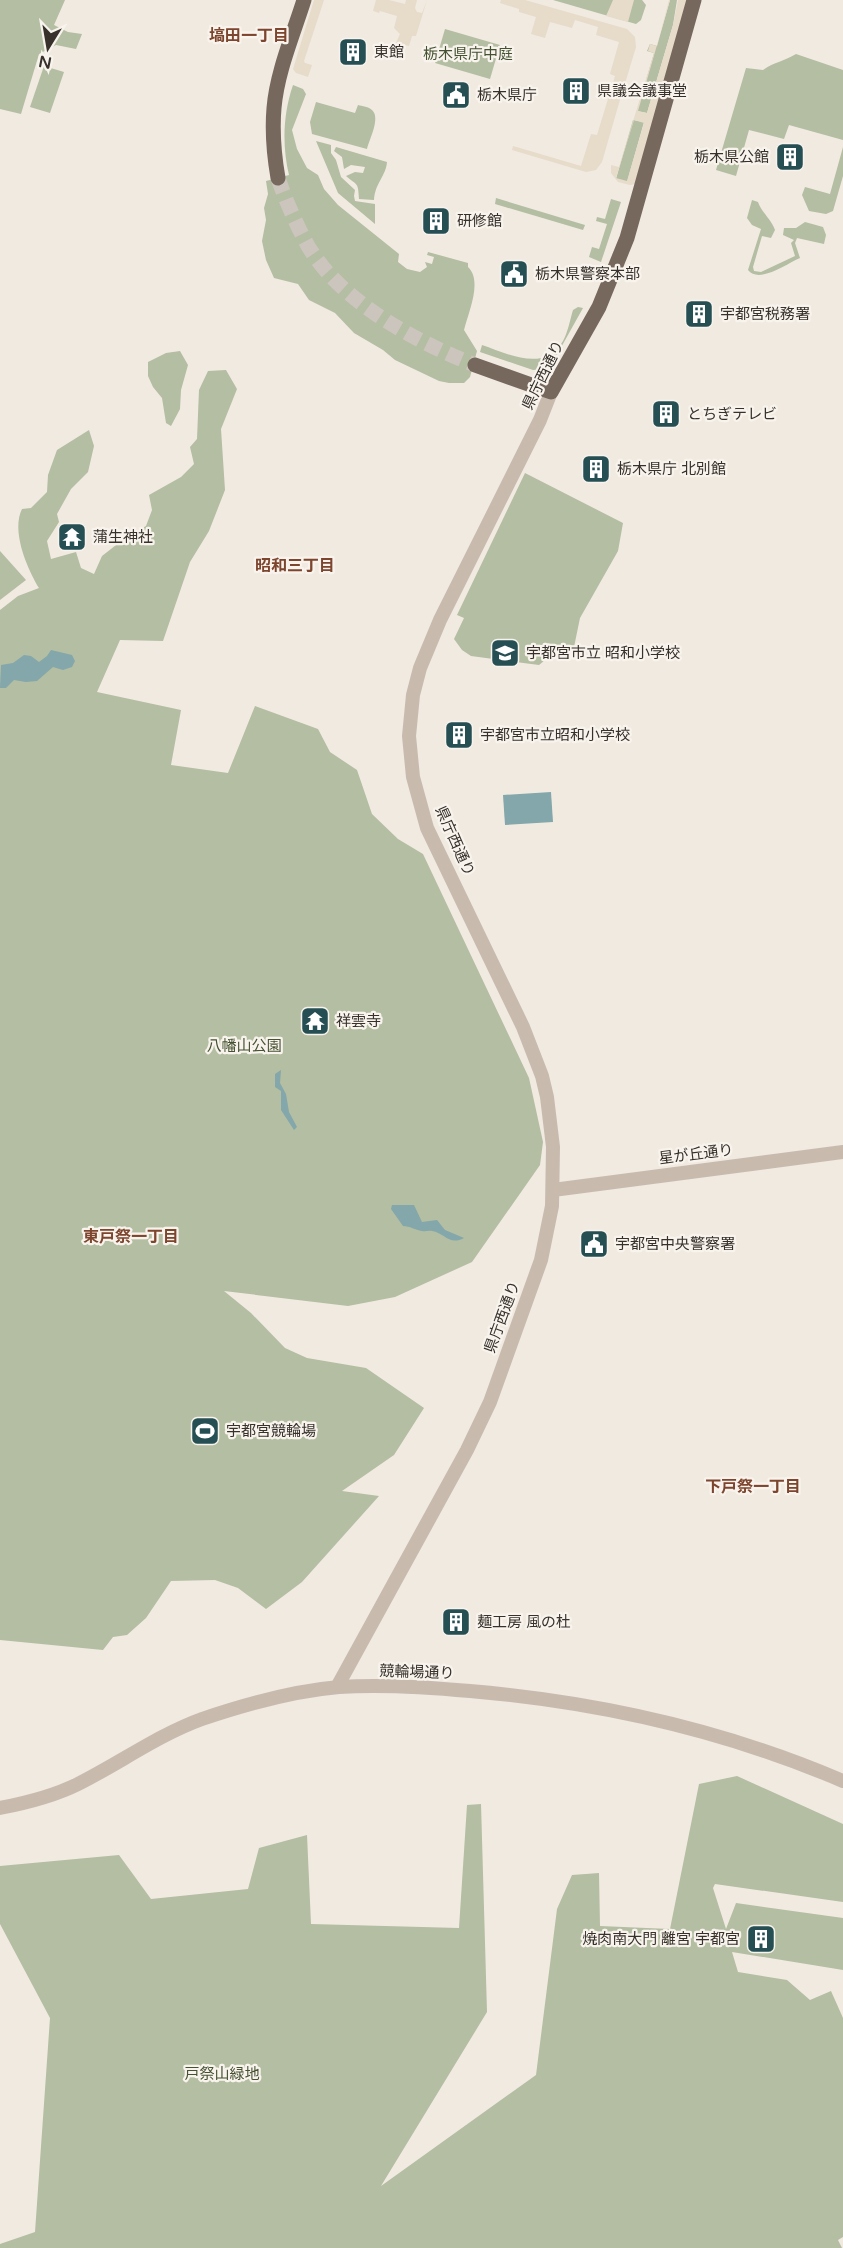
<svg xmlns="http://www.w3.org/2000/svg" width="843" height="2248" font-family="'Varela Round','Noto Sans JP',sans-serif">
  <style>
    .green { fill: #b4bea2 }
    .plaza { fill: #e7dbca; fill-rule: evenodd }
    .water { fill: #83a7aa }
    .lines { fill: none; stroke-linecap: round; stroke-linejoin: round }
    .major-tunnel { stroke: #ccc5bd; stroke-width: 15; stroke-dasharray: 15 8; stroke-linecap: butt }
    .minor { stroke: #c8bbae; stroke-width: 14 }
    .major { stroke: #77685e; stroke-width: 15 }
    .labels { text-anchor: middle; dominant-baseline: central; stroke-width: 4.5; stroke-linejoin: round; paint-order: stroke }
    .poi-label { font-size: 15px; fill: #37302b; stroke: #f8f4ed; text-anchor: start }
    .park-label { font-size: 15px; fill: #455232; stroke: #f8f4ed }
    .street-label { font-size: 15px; fill: #37302b; stroke: #f8f4ed }
    .neighbourhood-label { font-size: 16px; font-weight: bold; fill: #7d442e; stroke: #f8f4ed }
  </style>
  <rect width="100%" height="100%" fill="#f1eae1"/>
  <g class="green">
    <polygon points="0,0 65,0 54,25 68,32 82,34 76,49 56,45 39,54 21,114 0,109"/>
    <polygon points="553,0 642,0 646,5 641,20 636,24"/>
    <polygon points="670,0 677,0 673,25 647,113 637,111 654,53 647,51 650,44 657,46"/>
    <polygon points="445,29 500,45 490,79 435,63"/>
    <path d="M796 54 843 70V140L789 125 784 139 749 130 736 176 716 170 746 68 763 70C774 62 785 61 796 54Z"/>
    <polygon points="44,66 64,72 50,113 30,107"/>
    <path d="M293 85 303 89 306 94 292 130 297 149 307 168 318 175 324 189 338 205 399 254 398 262 407 269 420 272 427 267 425 262 432 264 434 257 427 255 428 252 468 263V267C483 281 468 313 464 330L477 351 470 377 464 383H449L439 381 395 360 383 350 354 333 335 313 309 300 298 284 274 278 266 260 262 241 266 220 264 208 268 194 266 181 289 175C282 146 283 114 293 85Z"/>
    <path d="M316 102 355 113 358 105C362 106 369 107 372 110 381 118 369 140 367 149L312 134 310 122Z"/>
    <polygon points="633,120 644,122 627,182 616,179"/>
    <polygon points="316,141 331,145 331,153 336,160 341,177 355,190 354,196 355,201 375,204 375,224 338,193"/>
    <path d="M336 147 387 162C386 176 375 183 374 200L359 199C358 182 358 186 346 176L355 172 363 173 365 167 351 165 344 169 342 157 334 151Z"/>
    <polygon points="843,147 843,176 833,211 826,214 809,211 802,195 805,187 830,194"/>
    <polygon points="496,198 585,225 583,230 495,204"/>
    <polygon points="611,199 621,202 601,262 589,257 592,247 599,249 607,224 596,221 597,217 605,219"/>
    <path d="M752 200 758 202C762 213 771 219 775 230L771 238 762 236 753 267 754 271 761 272 795 256 791 243 794 240 783 235 784 228H796L805 222 823 227 826 235 824 244 797 238 795 243 800 258C786 264 759 284 748 270L761 229 752 225 747 218Z"/>
    <path d="M578 307 583 308 554 360 546 369 533 370 480 352 482 345C508 354 545 373 563 341 568 332 570 320 573 310Z"/>
    <polygon points="180,351 188,365 181,390 180,409 171,426 166,423 162,398 153,387 148,376 148,362 166,353"/>
    <path d="M226 370 237 389 221 429 225 490 209 531 190 562 163 641 120 640 97 692 181 710 171 765 228 773 255 706 318 729 330 752 357 770 372 814 398 839 423 854 529 1078 543 1142 540 1165 472 1262 395 1297 348 1306 224 1291 251 1313 285 1348 307 1358 366 1368 424 1408 394 1455 342 1491 379 1496 302 1582 266 1609 238 1588 215 1580 171 1581 146 1618 127 1635 113 1637 103 1650 0 1640V610L18 596 39 588C27 568 11 531 22 509L31 508 47 492 48 475 57 450 89 430 94 446 88 472 71 489 57 514 59 522 47 541 51 559 76 552 81 568 94 574 102 556 125 538 146 526 152 510 149 495 181 477 194 464 190 447 197 439 199 390 208 371Z"/>
    <polygon points="525,473 623,523 618,551 580,618 574,647 561,647 539,665 471,656 462,650 454,639 464,618 457,615"/>
    <polygon points="0,551 26,580 0,600"/>
    <polygon points="737,1776 843,1824 843,1902 715,1884 713,1888 726,1929 736,1903 843,1918 843,1970 732,1952 738,1972 787,1980 810,2000 831,1991 843,2018 843,2237 838,2240 842,2248 0,2248 0,2244 35,2232 50,2018 0,1924 0,1866 119,1855 151,1899 248,1889 259,1848 307,1835 311,1924 459,1928 467,1805 481,1804 487,2012 381,2186 536,2075 557,1909 572,1875 599,1873 600,1926 670,1929 699,1784"/>
  </g>
  <g class="plaza">
    <polygon points="314,0 324,0 304,61 305,63 312,65 308,77 296,73 293,69"/>
    <polygon points="376,0 389,0 405,4 406,0 417,0 415,8 417,12 422,13 427,0 416,36 412,36 409,46 396,43 400,34 394,28 397,16 380,11 379,13 373,11"/>
    <polygon points="501,0 525,0 627,29 635,37 636,47 617,110 602,162 596,170 586,172 512,150 513,146 581,166 591,134 597,135 615,76 610,74 619,42 596,35 598,27 575,20 572,28 550,22 545,38 531,34 536,17 519,12 519,9 500,3"/>
    <polygon points="613,0 634,0 628,22 606,16"/>
    <path d="M669 0H670L638 111 647 113 673 25 678 0H687L636 184 630 185 618 182 611 173V165L619 167 654 53 648 51 650 44 657 46ZM634 120 644 123 627 181 616 178Z"/>
  </g>
  <g class="water">
    <polygon points="51,650 72,655 75,661 72,667 63,670 53,667 37,681 26,682 14,680 6,688 0,688 1,665 13,663 24,655 31,656 39,662 47,656"/>
    <polygon points="551,792 553,822 505,825 503,795"/>
    <polygon points="281,1070 280,1083 286,1094 289,1112 297,1127 294,1130 281,1110 281,1091 275,1087 275,1074"/>
    <path d="M392 1205H414L422 1222 437 1220 445 1230 464 1238C449 1246 445 1233 432 1231 429 1230 425 1232 422 1231 415 1230 410 1226 403 1226L391 1209Z"/>
  </g>
  <g class="lines">
    <path class="major-tunnel" d="M278 178C286 201 296 224 308 246 342 303 415 341 475 365"/>
    <g class="minor">
      <polyline points="553,1190 843,1152"/>
      <polyline points="337,1687 467,1450 490,1402 541,1260 552,1206 553,1147 547,1097 542,1076 523,1027 427,828 413,777 409,736 413,695 420,668 440,620 540,420 551,392"/>
      <path d="M0 1808C26 1803 54 1796 78 1784 120 1763 158 1735 202 1719 246 1704 293 1691 339 1687 382 1684 427 1687 470 1691 599 1702 724 1730 843 1781"/>
    </g>
    <g class="major">
      <path d="M278 178C274 155 272 132 274 108 277 72 293 35 304 0"/>
      <polyline points="475,365 551,392 599,307 627,238 694,0"/>
    </g>
  </g>
  <defs>
    <g id="building-square" transform="scale(1.5)"><rect x="-9" y="-9" width="18" height="18" rx="4" fill="#264f54" stroke="#f8f4ed"/><path d="M-4-6H4V6H1V3H-1V6H-4ZM-2.5-4.3h1.7v1.8h-1.7ZM.8-4.3h1.7v1.8H.8ZM-2.5-1h1.7V.8h-1.7ZM.8-1h1.7V.8H.8Z" fill="#fff"/></g>
    <g id="civic-square" transform="scale(1.5)"><rect x="-9" y="-9" width="18" height="18" rx="4" fill="#264f54" stroke="#f8f4ed"/><path d="M-.6-6.5H3V-4.5H.6V-3L4-1V1h2V6H-6V1h2V-1L-.6-3ZM-1.2 2.5V6h2.4V2.5Z" fill="#fff"/></g>
    <g id="temple-square" transform="scale(1.5)"><rect x="-9" y="-9" width="18" height="18" rx="4" fill="#264f54" stroke="#f8f4ed"/><path d="M0-6L5-2H3V0L6.5 2.5H4V6H1.5V3h-3V6H-4V2.5H-6.5L-3 0V-2H-5Z" fill="#fff"/></g>
    <g id="school-square" transform="scale(1.5)"><rect x="-9" y="-9" width="18" height="18" rx="4" fill="#264f54" stroke="#f8f4ed"/><path d="M0-5L7-2L0 1L-7-2ZM-4 1L0 2.5L4 1V4Q0 6-4 4Z" fill="#fff"/></g>
    <g id="stadium-square" transform="scale(1.5)"><rect x="-9" y="-9" width="18" height="18" rx="4" fill="#264f54" stroke="#f8f4ed"/><path d="M0-5a6.5 5 0 1 0 0 10a6.5 5 0 1 0 0-10ZM-3.5-1.8h7v3.6h-7Z" fill="#fff"/></g>
  </defs>
  <g fill-rule="evenodd">
    <use href="#building-square" x="353" y="52"/>
    <use href="#building-square" x="576" y="91"/>
    <use href="#civic-square" x="456" y="95"/>
    <use href="#building-square" x="790" y="157"/>
    <use href="#building-square" x="436" y="221"/>
    <use href="#civic-square" x="514" y="274"/>
    <use href="#building-square" x="699" y="314"/>
    <use href="#building-square" x="666" y="414"/>
    <use href="#building-square" x="596" y="469"/>
    <use href="#temple-square" x="72" y="537"/>
    <use href="#school-square" x="505" y="653"/>
    <use href="#building-square" x="459" y="735"/>
    <use href="#temple-square" x="315" y="1021"/>
    <use href="#civic-square" x="594" y="1244"/>
    <use href="#stadium-square" x="205" y="1431"/>
    <use href="#building-square" x="456" y="1622"/>
    <use href="#building-square" x="761" y="1939"/>
  </g>
  <g class="labels">
    <g class="poi-label">
      <text x="374" y="52">東館</text>
      <text x="597" y="91">県議会議事堂</text>
      <text x="477" y="95">栃木県庁</text>
      <text x="769" y="157" text-anchor="end">栃木県公館</text>
      <text x="457" y="221">研修館</text>
      <text x="535" y="274">栃木県警察本部</text>
      <text x="720" y="314">宇都宮税務署</text>
      <text x="687" y="414">とちぎテレビ</text>
      <text x="617" y="469">栃木県庁 北別館</text>
      <text x="93" y="537">蒲生神社</text>
      <text x="526" y="653">宇都宮市立 昭和小学校</text>
      <text x="480" y="735">宇都宮市立昭和小学校</text>
      <text x="336" y="1021">祥雲寺</text>
      <text x="615" y="1244">宇都宮中央警察署</text>
      <text x="226" y="1431">宇都宮競輪場</text>
      <text x="477" y="1622">麺工房 風の杜</text>
      <text x="740" y="1939" text-anchor="end">焼肉南大門 離宮 宇都宮</text>
    </g>
    <g class="park-label">
      <text x="468" y="54">栃木県庁中庭</text>
      <text x="244" y="1046">八幡山公園</text>
      <text x="222" y="2074">戸祭山緑地</text>
    </g>
    <g class="street-label">
      <text transform="translate(543 375) rotate(-64)">県庁西通り</text>
      <text transform="translate(455 841) rotate(66)">県庁西通り</text>
      <text transform="translate(696 1154) rotate(-7)">星が丘通り</text>
      <text transform="translate(502 1317) rotate(-70)">県庁西通り</text>
      <text transform="translate(417 1672) rotate(2)">競輪場通り</text>
    </g>
    <g class="neighbourhood-label">
      <text x="249" y="36">塙田一丁目</text>
      <text x="295" y="566">昭和三丁目</text>
      <text x="131" y="1237">東戸祭一丁目</text>
      <text x="753" y="1487">下戸祭一丁目</text>
    </g>
  </g>
  <g transform="translate(48 48) rotate(191)" stroke="#f8f4ed" stroke-width="4.5" paint-order="stroke">
  <path d="M0-4.5L10 22L0 15L-10 22Z" fill="#37302b"/>
  <text y="-9" font-size="16" font-weight="bold" text-anchor="middle" fill="#37302b">N</text>
  </g>
</svg>
